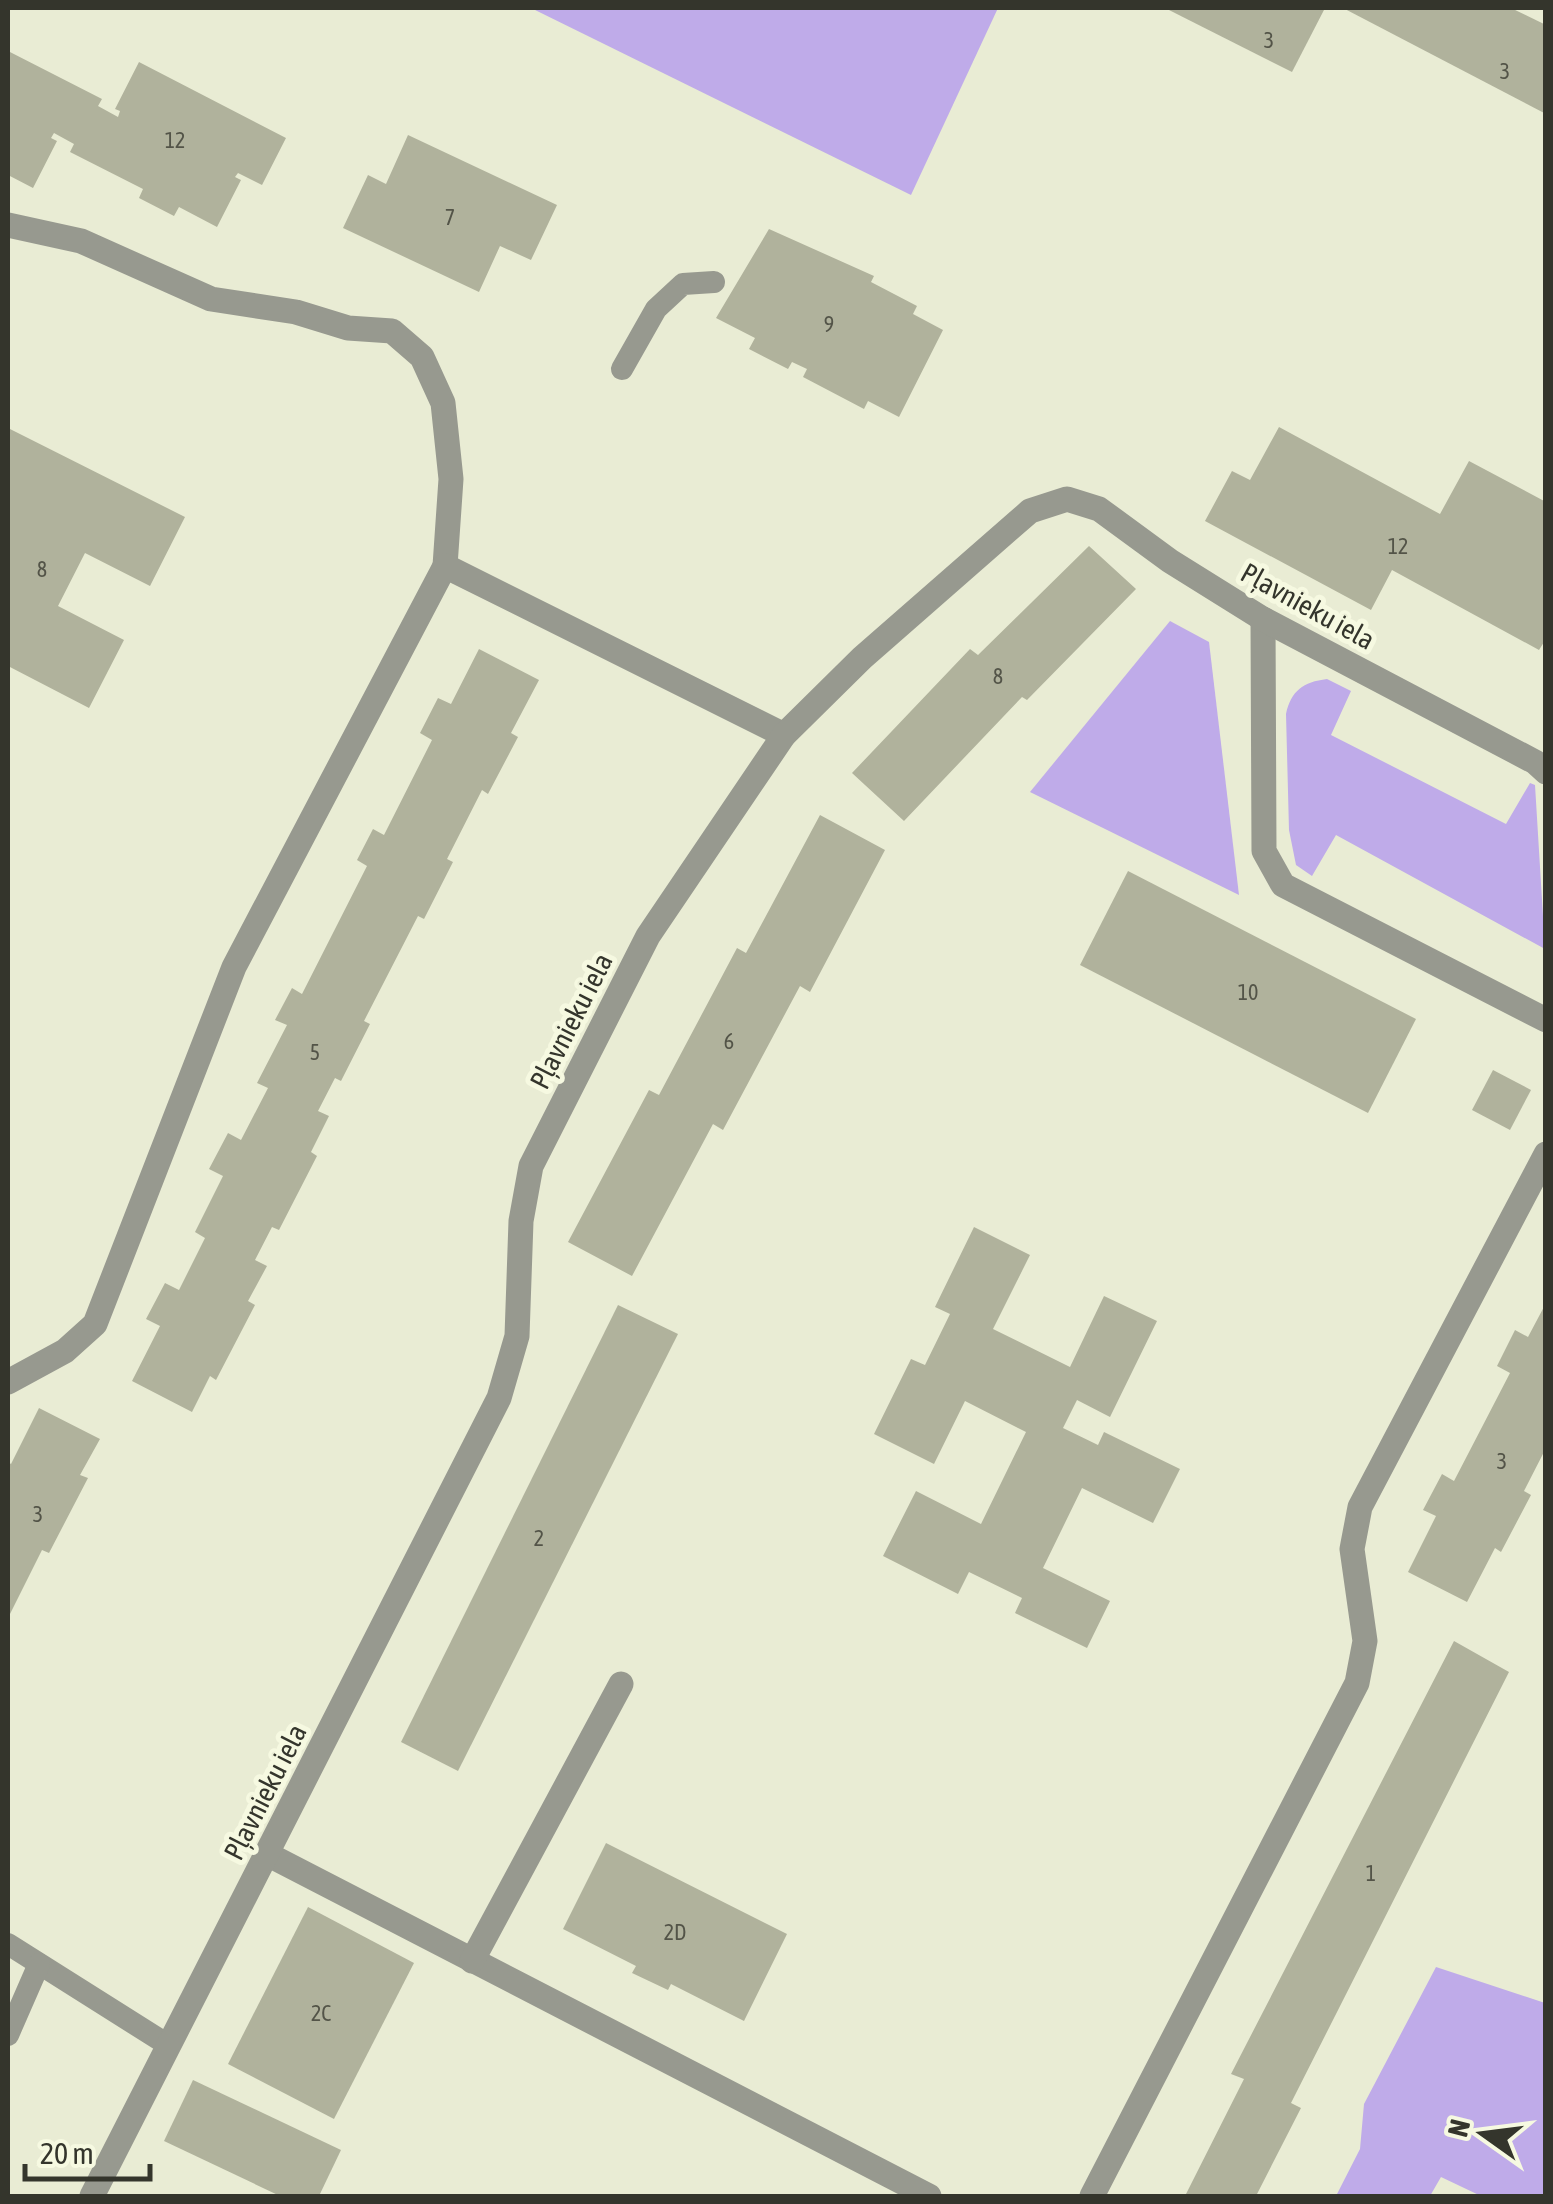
<svg xmlns="http://www.w3.org/2000/svg" width="1553" height="2204" font-family="'Asap Condensed',sans-serif">
  <style>
    .green { fill: #bfabe9 }
    .building { fill: #b0b29c }
    .lines { fill: none; stroke-linecap: round; stroke-linejoin: round }
    .lane { stroke: #97998f; stroke-width: 22 }
    .street { stroke: #97998f; stroke-width: 25 }
    .labels { text-anchor: middle; dominant-baseline: central; stroke-width: 10; stroke-linejoin: round; paint-order: stroke }
    .number-label { font-size: 22px; fill: #535448 }
    .street-label { font-size: 28px; fill: #34352c; stroke: #f6f9e1 }
  </style>
  <rect width="100%" height="100%" fill="#e9ecd4"/>
  <g class="green">
    <polygon points="531,8 998,8 911,195"/>
    <polygon points="1170,621 1209,642 1239,895 1030,792"/>
    <path d="M1327 679 1351 691 1331 735 1506 824 1530 783 1535 785 1545 949 1336 835 1312 876 1296 865 1289 830 1286 714C1291 691 1303 682 1327 679Z"/>
    <polygon points="1436,1967 1545,2003 1545,2196 1481,2196 1441,2177 1430,2196 1336,2196 1360,2149 1364,2104"/>
  </g>
  <g class="building">
    <polygon points="1165,8 1325,8 1292,72"/>
    <polygon points="1343,8 1511,8 1546,25 1546,114"/>
    <polygon points="8,51 102,99 98,106 118,117 120,111 115,109 139,62 286,138 262,185 238,173 235,177 241,180 217,227 179,207 174,216 139,198 143,189 70,152 74,144 54,133 51,138 57,141 33,188 8,175"/>
    <polygon points="408,135 557,205 531,260 500,246 479,292 343,228 368,175 386,184"/>
    <polygon points="769,229 874,276 871,282 917,306 913,314 943,330 899,417 868,401 864,409 803,377 807,369 792,362 788,369 749,349 755,338 716,318"/>
    <polygon points="1279,427 1440,514 1469,461 1546,502 1546,639 1539,650 1392,570 1371,610 1205,521 1232,471 1250,480"/>
    <polygon points="8,428 185,517 150,586 85,553 58,606 124,640 89,708 8,666"/>
    <polygon points="1089,546 1136,589 1027,700 1022,697 904,821 852,773 970,649 978,655"/>
    <polygon points="479,649 539,680 511,733 518,737 488,794 482,790 447,859 453,862 424,919 418,916 364,1021 370,1024 341,1081 335,1078 318,1111 329,1116 311,1152 317,1156 279,1230 272,1227 255,1260 267,1266 248,1301 255,1305 216,1380 210,1376 192,1412 132,1381 160,1326 146,1319 165,1283 179,1290 205,1238 195,1232 223,1176 209,1169 228,1133 241,1140 268,1088 257,1083 287,1025 275,1020 292,988 302,994 367,866 357,860 373,829 384,835 432,740 420,733 438,698 451,704"/>
    <polygon points="820,815 885,850 810,992 800,986 723,1130 713,1124 632,1276 568,1242 649,1090 659,1095 737,948 746,953"/>
    <polygon points="1128,871 1416,1019 1368,1113 1080,965"/>
    <polygon points="1493,1070 1531,1090 1510,1130 1472,1110"/>
    <polygon points="974,1227 1030,1255 993,1329 1070,1367 1104,1296 1157,1321 1110,1417 1077,1400 1063,1428 1098,1445 1104,1432 1180,1469 1153,1523 1082,1488 1043,1568 1110,1601 1087,1648 1015,1613 1022,1598 969,1572 958,1594 883,1556 916,1491 981,1524 1026,1432 965,1401 934,1464 874,1434 911,1359 925,1365 950,1314 935,1307"/>
    <polygon points="1546,1303 1546,1448 1524,1491 1531,1495 1501,1552 1495,1548 1467,1602 1408,1572 1436,1516 1423,1510 1442,1474 1454,1481 1510,1373 1497,1366 1515,1330 1528,1337"/>
    <polygon points="618,1305 678,1334 458,1771 401,1742"/>
    <polygon points="39,1408 100,1439 80,1475 88,1478 49,1553 42,1550 8,1618 8,1462 11,1464"/>
    <polygon points="1454,1641 1509,1672 1291,2103 1301,2108 1256,2196 1185,2196 1244,2079 1231,2074"/>
    <polygon points="606,1843 787,1934 744,2021 671,1984 668,1990 632,1973 636,1966 563,1929"/>
    <polygon points="308,1907 414,1963 334,2119 228,2064"/>
    <polygon points="193,2080 341,2150 319,2196 280,2196 164,2141"/>
  </g>
  <g class="lines">
    <g class="lane">
      <polyline points="622,369 656,309 683,284 714,282"/>
      <polyline points="8,1944 168,2045"/>
      <polyline points="8,2035 39,1964"/>
    </g>
    <g class="street">
      <polyline points="8,225 81,241 211,299 296,312 348,328 392,331 422,357 443,403 451,479 445,566"/>
      <polyline points="1263,619 1264,851 1283,885 1546,1020"/>
      <polyline points="8,1382 65,1351 95,1324 234,967 445,566 784,735"/>
      <polyline points="267,1854 929,2196"/>
      <polyline points="472,1961 621,1684"/>
      <polyline points="92,2196 499,1398 517,1336 521,1221 531,1166 648,936 784,735 862,658 1030,511 1067,499 1099,509 1170,561 1263,619 1535,762 1546,772"/>
      <polyline points="1092,2196 1357,1683 1365,1641 1352,1549 1360,1507 1546,1154"/>
    </g>
  </g>
  <g class="labels">
    <g class="number-label">
      <text x="1269" y="40">3</text>
      <text x="1505" y="71">3</text>
      <text x="175" y="140">12</text>
      <text x="450" y="217">7</text>
      <text x="829" y="324">9</text>
      <text x="1398" y="546">12</text>
      <text x="42" y="569">8</text>
      <text x="998" y="676">8</text>
      <text x="1248" y="992">10</text>
      <text x="729" y="1041">6</text>
      <text x="315" y="1052">5</text>
      <text x="1502" y="1461">3</text>
      <text x="38" y="1514">3</text>
      <text x="539" y="1538">2</text>
      <text x="1371" y="1873">1</text>
      <text x="675" y="1932">2D</text>
      <text x="321" y="2013">2C</text>
    </g>
    <g class="street-label">
      <text transform="translate(1308 606) rotate(29)">Pļavnieku iela</text>
      <text transform="translate(571 1021) rotate(-63)">Pļavnieku iela</text>
      <text transform="translate(265 1792) rotate(-63)">Pļavnieku iela</text>
    </g>
  </g>
  <rect width="1553" height="2204" fill="none" stroke="#34352c" stroke-width="20"/>
  <g transform="translate(1483 2134) rotate(284)" stroke="#f6f9e1" stroke-width="8" paint-order="stroke">
  <path d="M0-8L18 38L0 25L-18 38Z" fill="#34352c"/>
  <text y="-15" font-size="28" font-weight="bold" text-anchor="middle" fill="#34352c">N</text>
  </g>
  <path d="M25 2164v15h125v-15" fill="none" stroke="#34352c" stroke-width="5"/>
  <text x="40" y="2164" font-size="30" fill="#34352c" stroke="#f6f9e1" stroke-width="8" paint-order="stroke">20 m</text>
</svg>
